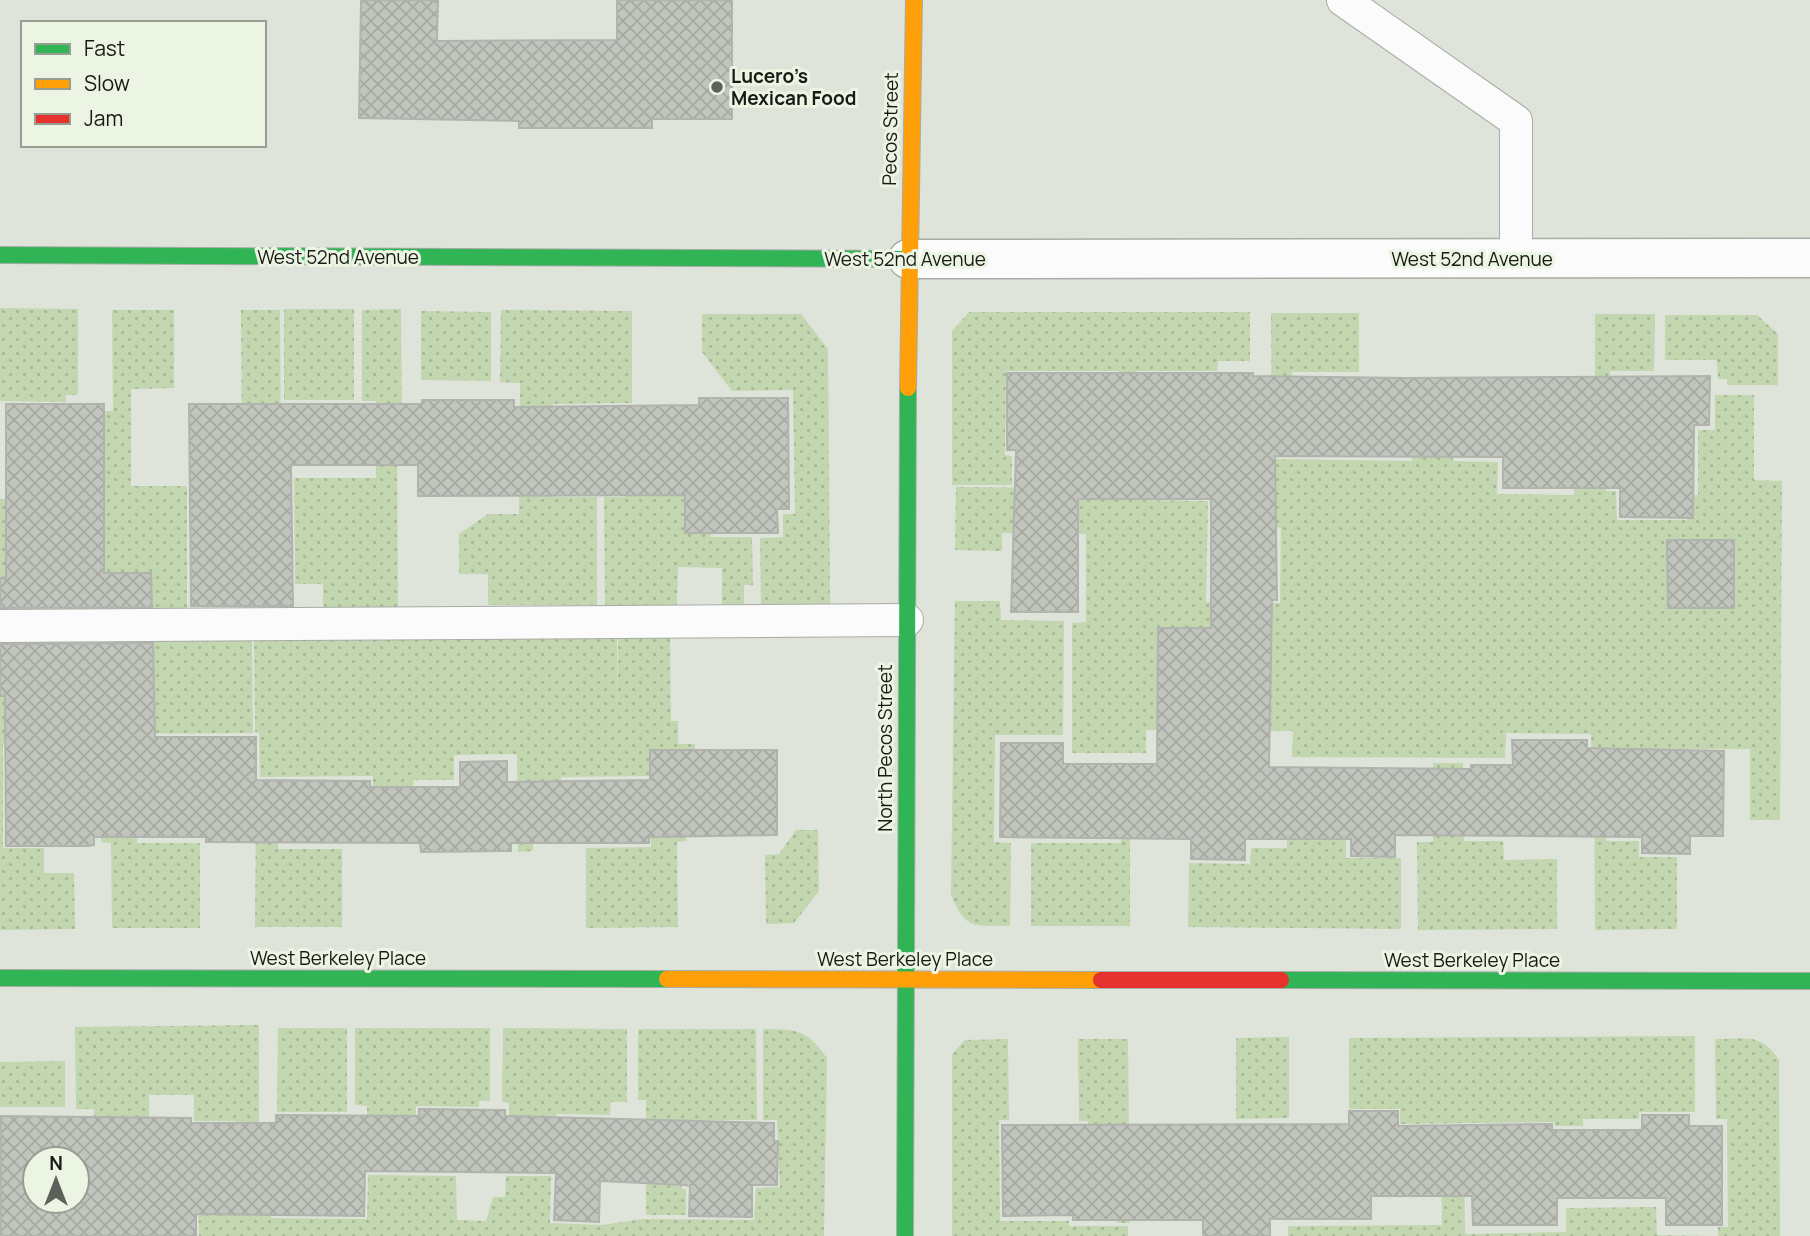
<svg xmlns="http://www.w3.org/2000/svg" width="1810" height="1236" font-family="Manrope,sans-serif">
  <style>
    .grass { fill: url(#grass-dots) }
    .building { fill: url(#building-cross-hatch); stroke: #b0b4ad; stroke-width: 2; fill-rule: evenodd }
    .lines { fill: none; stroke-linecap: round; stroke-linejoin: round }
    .lane-casing { stroke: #a9aca6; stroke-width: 34 }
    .street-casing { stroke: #a9aca6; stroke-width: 41 }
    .fast-casing { stroke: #a9aca6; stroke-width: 18 }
    .slow-casing { stroke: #a9aca6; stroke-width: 18 }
    .jam-casing { stroke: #a9aca6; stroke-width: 18 }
    .lane { stroke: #fafbfa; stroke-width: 32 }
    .street { stroke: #fafbfa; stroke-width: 38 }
    .fast { stroke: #30b455; stroke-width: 16 }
    .slow { stroke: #ff9f0a; stroke-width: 16 }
    .jam { stroke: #e5322d; stroke-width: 16 }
    .poi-dot { fill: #5e615a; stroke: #ecf5e4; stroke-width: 2.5 }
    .labels { text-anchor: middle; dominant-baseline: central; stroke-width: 6; stroke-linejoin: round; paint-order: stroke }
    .poi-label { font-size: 19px; font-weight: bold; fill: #181b15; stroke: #ecf5e4; text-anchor: start }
    .street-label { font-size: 19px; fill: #181b15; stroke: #ecf5e4 }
  </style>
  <defs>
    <pattern id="grass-dots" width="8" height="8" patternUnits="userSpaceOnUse" patternTransform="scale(1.75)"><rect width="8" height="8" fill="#c2d6af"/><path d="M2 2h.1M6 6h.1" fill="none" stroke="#a6b796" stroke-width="1.8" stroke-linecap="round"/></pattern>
    <pattern id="building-cross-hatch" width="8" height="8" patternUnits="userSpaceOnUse" patternTransform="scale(1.75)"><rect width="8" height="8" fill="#c1c5be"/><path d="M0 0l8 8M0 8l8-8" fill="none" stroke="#a5a9a2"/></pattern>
  </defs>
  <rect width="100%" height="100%" fill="#dfe4db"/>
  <g class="grass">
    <polygon points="0,308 78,309 78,395 66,395 66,402 0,401"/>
    <rect x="284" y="309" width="70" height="91"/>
    <polygon points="401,309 402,441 397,441 398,608 323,609 323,584 295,584 294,478 376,478 376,401 362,401 362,310"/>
    <polygon points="112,310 174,310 174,388 131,389 131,486 187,486 187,611 0,611 0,499 100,501 99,411 113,411"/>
    <polygon points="241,310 280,310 281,464 242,464"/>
    <polygon points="501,310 632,311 632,403 553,404 553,497 597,497 597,605 488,605 488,574 459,574 459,534 488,514 519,514 520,383 500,382"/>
    <polygon points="421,311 491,312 491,381 421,380"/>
    <polygon points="969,312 1250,312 1250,361 1218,361 1217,371 1136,371 1136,453 1119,453 1119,371 1006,371 1005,455 1012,456 1012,485 952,485 952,331"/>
    <polygon points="1271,313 1359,313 1359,372 1292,372 1292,457 1272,457"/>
    <polygon points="702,314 801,314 828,349 830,605 761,606 760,538 783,537 783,514 795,514 793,390 732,391 702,352"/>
    <polygon points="1595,314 1655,314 1654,371 1610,371 1609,449 1595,448"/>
    <polygon points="1665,315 1757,315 1778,334 1778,385 1727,385 1727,379 1718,379 1717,360 1665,360"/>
    <polygon points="1413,377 1454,377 1453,461 1498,462 1497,494 1574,495 1575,452 1606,452 1606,491 1616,491 1617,520 1687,520 1687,496 1698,495 1698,430 1715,430 1715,395 1754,395 1754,480 1782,481 1780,820 1750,820 1750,749 1666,749 1665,765 1592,765 1591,734 1506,733 1505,758 1292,757 1293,731 1146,730 1146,753 1072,753 1072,623 1086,622 1086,534 1002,533 1002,551 955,550 956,487 1087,488 1137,458 1137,500 1208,501 1206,602 1280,603 1281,528 1272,527 1273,459 1412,461"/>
    <polygon points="625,468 651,468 710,508 711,537 752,537 753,585 744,585 744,604 722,604 722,568 678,567 677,605 605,605 604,497 625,497"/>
    <path d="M955 601H1000L1001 620 1064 621 1063 735H995L994 842 1011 843 1010 926C973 925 966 931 951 895Z"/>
    <polygon points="617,636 618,717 618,638 670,638 671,721 678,721 678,744 695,744 695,770 686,771 686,841 677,842 678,927 586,928 586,848 651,847 651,776 561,777 560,787 533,787 533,851 518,852 517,754 454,755 454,780 414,780 413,786 373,786 373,776 260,777 259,733 255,732 254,639"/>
    <polygon points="252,640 253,733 97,734 96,641"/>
    <polygon points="92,641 93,720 23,744 3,744 3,848 44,848 44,873 74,873 75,929 0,930 0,642"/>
    <polygon points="101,740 137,740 137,843 200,843 200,928 112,928 111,843 101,842"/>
    <polygon points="1433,763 1463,763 1464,841 1503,841 1504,860 1557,859 1557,929 1418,930 1417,842 1433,842"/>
    <polygon points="1122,766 1130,766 1130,926 1031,926 1031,843 1121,843"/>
    <polygon points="1288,768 1311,768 1310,839 1346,839 1346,858 1401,858 1401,929 1188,927 1189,863 1250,864 1251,848 1287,848"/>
    <polygon points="1594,769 1605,769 1606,841 1639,841 1639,857 1677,857 1677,929 1595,930"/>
    <polygon points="256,783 279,784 278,849 342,849 342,927 255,927"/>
    <polygon points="796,830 818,830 819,891 794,923 766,924 765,855 779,854"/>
    <polygon points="259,1025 259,1181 235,1181 235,1121 194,1121 194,1095 149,1095 149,1119 94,1120 94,1109 76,1109 75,1027"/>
    <polygon points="278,1028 347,1028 347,1112 277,1112"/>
    <polygon points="355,1028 490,1028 490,1101 479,1101 479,1107 416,1106 416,1172 367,1171 367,1106 355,1105"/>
    <polygon points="503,1028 627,1029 627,1102 611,1102 610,1115 556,1114 554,1173 509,1173 509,1103 502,1102"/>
    <polygon points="638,1029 756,1029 757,1120 682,1120 682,1189 686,1189 686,1215 646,1215 646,1100 638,1100"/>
    <path d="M763 1029C796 1029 807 1029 827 1058L824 1236H199L198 1203 271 1184V1218L367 1219 368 1175 456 1176 457 1220 486 1221 493 1197H505L506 1176H551L550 1223 602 1225 643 1219 754 1220 756 1188 780 1187 777 1120H763Z"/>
    <polygon points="1695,1036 1695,1112 1639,1112 1639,1119 1583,1119 1583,1126 1555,1126 1554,1122 1400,1124 1400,1109 1349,1109 1349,1038"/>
    <polygon points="1289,1037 1289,1118 1236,1119 1236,1038"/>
    <polygon points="1008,1039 1009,1120 999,1120 1000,1221 1069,1221 1069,1226 1128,1226 1128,1236 952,1236 952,1054 965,1040"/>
    <polygon points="1078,1039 1128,1039 1130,1223 1117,1223 1116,1126 1088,1125 1088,1121 1079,1121"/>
    <path d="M1715 1039C1745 1039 1761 1032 1779 1060L1780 1236H1718V1227H1728L1727 1119H1716Z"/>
    <polygon points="65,1061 65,1107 0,1107 0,1062"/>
    <polygon points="1441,1131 1464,1131 1465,1234 1566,1232 1566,1208 1656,1207 1657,1235 1714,1236 1288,1236 1288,1226 1442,1225"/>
  </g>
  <g class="building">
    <polygon points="361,0 438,0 437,41 617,40 617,0 732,0 732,119 652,119 652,128 519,128 519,121 359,118"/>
    <polygon points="1007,373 1253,373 1253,376 1406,378 1710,376 1709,425 1694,425 1693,518 1620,517 1620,488 1503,488 1503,457 1275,456 1277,600 1272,600 1269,767 1471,769 1471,765 1513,765 1512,740 1587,740 1587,748 1724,751 1723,836 1690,836 1690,854 1642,853 1642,837 1395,835 1395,857 1351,856 1351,839 1245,839 1245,860 1191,859 1191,839 1000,837 1001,743 1063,743 1063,764 1157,764 1158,628 1211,628 1211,499 1078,499 1078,612 1011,612 1016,450 1007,450"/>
    <polygon points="699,398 788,398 789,509 777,509 778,533 685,533 685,495 418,496 418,465 291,465 293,606 191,606 189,404 422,404 422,400 514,400 514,407 699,405"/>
    <polygon points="6,404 104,404 104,573 151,573 152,607 0,608 0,578 6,578"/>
    <polygon points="1667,540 1734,540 1734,608 1668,608"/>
    <polygon points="153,643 155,737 256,737 256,780 370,781 370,787 460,787 460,762 507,761 507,782 650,780 650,750 777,750 777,835 649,837 649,843 511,843 511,851 421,852 420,843 206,842 206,837 94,837 94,845 88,846 6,846 5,696 0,696 0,644"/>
    <path d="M419 1109 505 1110V1116L774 1123V1141H778L777 1185H752V1217L689 1216 690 1186 685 1185 600 1181 599 1222 554 1220 556 1173 365 1171 364 1216 196 1214V1236H1V1116L191 1118V1123H276V1115L419 1116ZM35 1159H77V1201H35Z"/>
    <polygon points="1349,1111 1398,1111 1398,1126 1552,1124 1552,1130 1642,1130 1642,1115 1689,1115 1689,1126 1722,1126 1722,1225 1666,1225 1666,1198 1557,1198 1557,1225 1473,1225 1472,1196 1371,1196 1371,1219 1270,1219 1270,1236 1203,1236 1203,1220 1073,1220 1073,1215 1003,1216 1002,1125 1349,1124"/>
  </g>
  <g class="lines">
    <g class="lane-casing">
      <g id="lane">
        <polyline points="1343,0 1516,121 1516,258"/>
        <polyline points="0,626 907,620"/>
      </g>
    </g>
    <g class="street-casing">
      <polyline id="street" points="908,259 1810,258"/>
    </g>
    <g class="fast-casing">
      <g id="fast">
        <polyline points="0,255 908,259"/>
        <polyline points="0,978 667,979"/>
        <polyline points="1281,980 1810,981"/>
        <polyline points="905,1236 908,388"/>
      </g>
    </g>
    <g class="slow-casing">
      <g id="slow">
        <polyline points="908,388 914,0"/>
        <polyline points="667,979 1101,980"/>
      </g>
    </g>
    <g class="jam-casing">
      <polyline id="jam" points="1101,980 1281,980"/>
    </g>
    <use href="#lane" class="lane"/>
    <use href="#street" class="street"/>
    <use href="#fast" class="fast"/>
    <use href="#slow" class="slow"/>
    <use href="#jam" class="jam"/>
  </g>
  <circle class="poi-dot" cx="717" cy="87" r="7"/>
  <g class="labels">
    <g class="poi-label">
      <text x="731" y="76">Lucero’s<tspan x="731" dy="22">Mexican Food</tspan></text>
    </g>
    <g class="street-label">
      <text transform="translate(890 129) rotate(-89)">Pecos Street</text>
      <text x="338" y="257">West 52nd Avenue</text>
      <text x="905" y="259">West 52nd Avenue</text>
      <text x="1472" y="259">West 52nd Avenue</text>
      <text transform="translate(885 748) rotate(-90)">North Pecos Street</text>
      <text x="338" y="958">West Berkeley Place</text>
      <text x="905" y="959">West Berkeley Place</text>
      <text x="1472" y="960">West Berkeley Place</text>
    </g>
  </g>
  <rect x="21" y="21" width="245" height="126" fill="#ecf5e4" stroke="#979e91" stroke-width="2"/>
  <rect x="35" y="44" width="35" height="10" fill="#30b455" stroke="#979e91" stroke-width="2"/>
  <text x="84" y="56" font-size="21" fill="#181b15">Fast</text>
  <rect x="35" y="79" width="35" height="10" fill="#ff9f0a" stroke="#979e91" stroke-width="2"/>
  <text x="84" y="91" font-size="21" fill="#181b15">Slow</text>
  <rect x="35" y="114" width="35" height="10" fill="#e5322d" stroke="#979e91" stroke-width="2"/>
  <text x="84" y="126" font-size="21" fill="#181b15">Jam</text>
  <g transform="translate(56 1180)"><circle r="33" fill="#ecf5e4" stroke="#979e91" stroke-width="2"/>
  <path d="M0-5L12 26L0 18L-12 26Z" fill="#5e615a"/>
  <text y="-10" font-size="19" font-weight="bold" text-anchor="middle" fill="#181b15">N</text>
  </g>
</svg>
